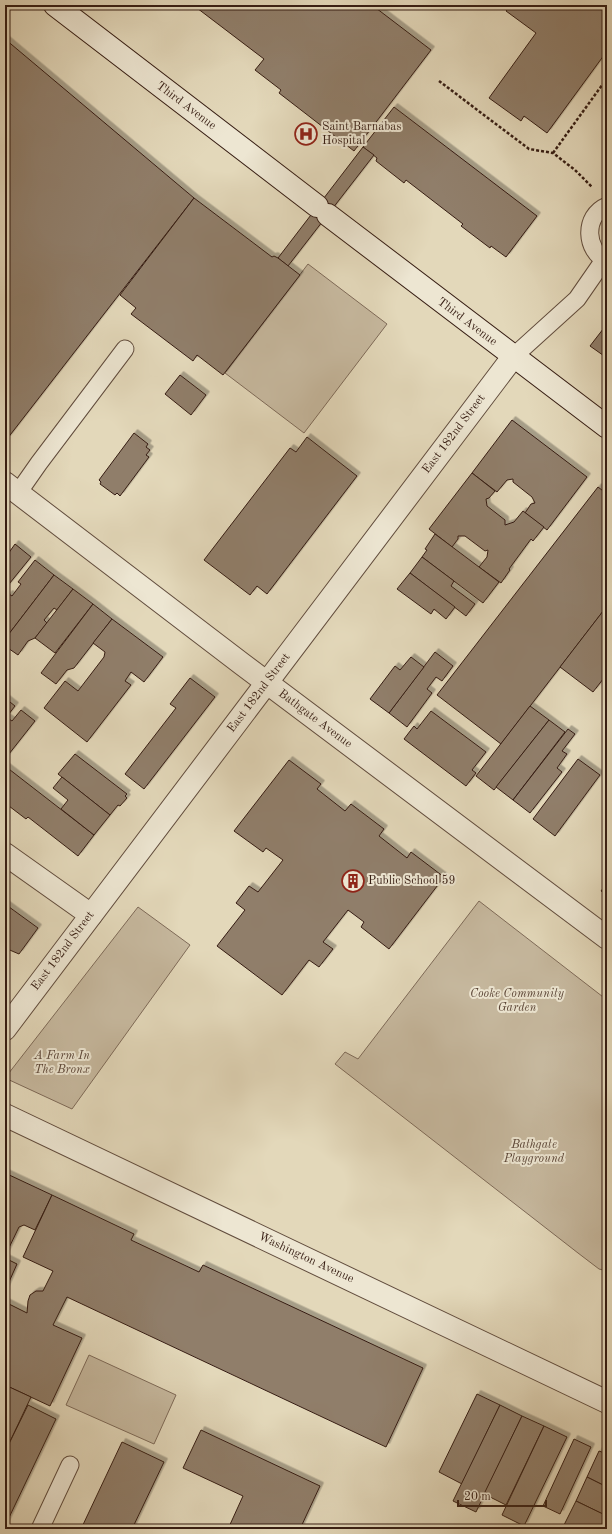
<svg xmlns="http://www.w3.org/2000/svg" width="612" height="1534" font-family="'Old Standard TT',serif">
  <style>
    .green { fill: #c6b89e; stroke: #7e6a58 }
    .building { fill: #907e6a; stroke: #361d13; filter: url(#shadow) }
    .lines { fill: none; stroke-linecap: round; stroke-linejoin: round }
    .lane-casing { stroke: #614c3d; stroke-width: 19 }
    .street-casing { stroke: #614c3d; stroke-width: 24 }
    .secondary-casing { stroke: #361d13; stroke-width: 24 }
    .path { stroke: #361d13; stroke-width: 2.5; stroke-dasharray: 3 2; stroke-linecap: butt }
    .lane { stroke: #ede6d2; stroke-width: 17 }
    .street { stroke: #ede6d2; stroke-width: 22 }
    .secondary { stroke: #ede6d2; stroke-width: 22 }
    .labels { text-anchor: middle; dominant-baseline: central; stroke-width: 4; stroke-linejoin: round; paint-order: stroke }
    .street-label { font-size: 12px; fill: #361d13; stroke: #ede6d2 }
    .poi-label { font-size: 12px; fill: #361d13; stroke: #ede6d2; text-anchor: start }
    .park-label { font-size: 12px; font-style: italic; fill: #5a4436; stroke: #ede6d2 }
  </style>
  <defs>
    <filter id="shadow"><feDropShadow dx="3.5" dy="-3.5" stdDeviation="0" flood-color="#0004"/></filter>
  </defs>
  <rect width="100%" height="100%" fill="#e3d8ba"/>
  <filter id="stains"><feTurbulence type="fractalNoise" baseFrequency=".005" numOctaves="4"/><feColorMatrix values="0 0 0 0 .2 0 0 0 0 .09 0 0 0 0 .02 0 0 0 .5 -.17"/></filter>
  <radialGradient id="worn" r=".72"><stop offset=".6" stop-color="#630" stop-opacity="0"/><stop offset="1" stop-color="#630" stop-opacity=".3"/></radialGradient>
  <g class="green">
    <polygon points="308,264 387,324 304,433 225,373"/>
    <polygon points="479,901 607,1000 607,1271 599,1269 578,1253 335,1064 345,1052 358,1059"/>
    <polygon points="138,907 190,945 72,1109 5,1078"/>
    <polygon points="89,1355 176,1395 154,1444 66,1405"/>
  </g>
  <g class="building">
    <polygon points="193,5 372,5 431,50 354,151 279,93 281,90 255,70 264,59"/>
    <polygon points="511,5 607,5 607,51 547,133 524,116 521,121 489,98 536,33 506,11"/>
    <polygon points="5,39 194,198 7,439 5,438"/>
    <polygon points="394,107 537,216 506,257 491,246 490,248 461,226 463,224 406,180 404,183 376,161 377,158 363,147"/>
    <polygon points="363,147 374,155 288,266 278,258"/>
    <polygon points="194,198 272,257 274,256 278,258 300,275 223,375 197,355 193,361 131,314 136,308 120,295"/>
    <polygon points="607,324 607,358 590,346"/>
    <polygon points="180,375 206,395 191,415 165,394"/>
    <polygon points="512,420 587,477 547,530 525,513 531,504 535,503 532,497 513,482 513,479 507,480 497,492 472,473"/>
    <polygon points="134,433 148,444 146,447 150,450 146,455 149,457 120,496 117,493 115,495 100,484 101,482 99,480"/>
    <polygon points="307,437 357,476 267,594 257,586 250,595 204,560 290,448 296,452"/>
    <polygon points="472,473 495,491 489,498 486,499 487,506 505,520 505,525 514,522 523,511 544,527 533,541 531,539 509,569 510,570 501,583 479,567 487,557 488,550 485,551 465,536 458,536 458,539 452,547 429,529"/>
    <polygon points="598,487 607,494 607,606 501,744 437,695"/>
    <polygon points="435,534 499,582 483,603 422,557 427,550 425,549"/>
    <polygon points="15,544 31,557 5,589 5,552 8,554"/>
    <polygon points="422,557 454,581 451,586 475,604 466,616 410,573"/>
    <polygon points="35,560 54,575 5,639 5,599 9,594 12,596 21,584 18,582"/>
    <polygon points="410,573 455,607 446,619 434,609 431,614 397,589"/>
    <polygon points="54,575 73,589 57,610 54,608 44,620 47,623 35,638 28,641 18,655 5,646 5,639"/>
    <polygon points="73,589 93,604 55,653 35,638"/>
    <polygon points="93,604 112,619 74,668 67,670 56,684 41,673"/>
    <polygon points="607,606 607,674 593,692 560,667"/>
    <polygon points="112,619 163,657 144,682 131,672 125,681 131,685 87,742 44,708 65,681 78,691 104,657 105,652 93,643"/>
    <polygon points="435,652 453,666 442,681 436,677 427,689 432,693 407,727 389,713"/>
    <polygon points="411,657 424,667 389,713 370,699 395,666 400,670"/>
    <polygon points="190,678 215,697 144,789 125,774 176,708 170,704"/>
    <polygon points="5,698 15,706 5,719"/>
    <polygon points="530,706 549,720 494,790 476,776"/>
    <polygon points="21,710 35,721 5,759 5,719 6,717 12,721"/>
    <polygon points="431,711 486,752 472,770 476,773 466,786 404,739 414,726 417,729"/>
    <polygon points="549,720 565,732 513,800 496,787"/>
    <polygon points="568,729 575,734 562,751 567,754 557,768 562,772 530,813 513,800"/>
    <polygon points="75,754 127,794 125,796 127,798 120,806 118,805 110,815 58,774"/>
    <polygon points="578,759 600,775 555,836 533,819"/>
    <polygon points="289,760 321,784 317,789 345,811 351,804 384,829 379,836 407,858 411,852 444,877 389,949 361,927 364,922 348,910 323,942 333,949 319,967 309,960 282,995 217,946 245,910 236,903 249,886 258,892 283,860 266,848 263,852 234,831"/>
    <polygon points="5,766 94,835 78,856 28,817 26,819 5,803"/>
    <polygon points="62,777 110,815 94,835 61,809 68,800 53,788"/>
    <polygon points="607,883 607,895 601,891"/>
    <polygon points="5,904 38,928 19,954 5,948"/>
    <polygon points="5,1173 52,1195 35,1230 24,1225 19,1227 5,1256"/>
    <polygon points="52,1195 134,1234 131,1240 199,1272 203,1265 423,1368 386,1447 67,1297 53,1325 82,1338 50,1406 5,1385 5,1302 27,1313 28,1301 30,1295 36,1291 43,1291 53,1271 23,1257"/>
    <polygon points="5,1258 17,1264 5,1291"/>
    <polygon points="5,1385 31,1397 5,1452"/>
    <polygon points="477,1394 500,1405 462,1484 439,1472"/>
    <polygon points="28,1405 56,1419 5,1526 5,1452"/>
    <polygon points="500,1405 522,1416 476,1512 453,1501"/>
    <polygon points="522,1416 544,1426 506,1505 484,1494"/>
    <polygon points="544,1426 567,1437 524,1526 502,1515"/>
    <polygon points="201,1430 320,1486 300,1529 228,1529 243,1496 183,1468"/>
    <polygon points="574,1439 591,1447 560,1514 543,1506"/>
    <polygon points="122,1442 164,1462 132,1529 81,1529"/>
    <polygon points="599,1451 607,1454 607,1487 587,1477"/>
    <polygon points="587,1477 607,1487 607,1516 576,1501"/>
    <polygon points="576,1501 607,1516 607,1529 573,1529 564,1525"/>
    <polygon points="564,1525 573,1529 563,1529"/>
  </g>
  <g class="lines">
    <g class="lane-casing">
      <g id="lane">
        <path d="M607 206C583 216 585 251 607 261"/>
        <polyline points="513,357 577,299 604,260"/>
        <polyline points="18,493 39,463 125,349"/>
        <polyline points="40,1529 70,1465"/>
      </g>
    </g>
    <g class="street-casing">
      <g id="street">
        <polyline points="5,483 242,664 607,938"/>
        <polyline points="5,854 91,915"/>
        <polyline points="5,1029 513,357"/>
        <polyline points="5,1115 607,1402"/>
      </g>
    </g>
    <g class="secondary-casing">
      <g id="secondary">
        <polyline points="55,5 317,206"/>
        <polyline points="328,215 607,427"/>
      </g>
    </g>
    <g class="path">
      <polyline points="439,81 529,149 553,153 575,170 592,187"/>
      <polyline points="553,153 605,81"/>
    </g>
    <use href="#lane" class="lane"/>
    <use href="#street" class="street"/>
    <use href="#secondary" class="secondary"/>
  </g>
  <defs>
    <g id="hospital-ring" transform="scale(1.15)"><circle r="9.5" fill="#ede6d2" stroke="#8f2418" stroke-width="1.5"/><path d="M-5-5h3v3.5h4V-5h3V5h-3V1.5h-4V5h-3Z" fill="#8f2418"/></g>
    <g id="building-ring" transform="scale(1.15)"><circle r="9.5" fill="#ede6d2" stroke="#8f2418" stroke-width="1.5"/><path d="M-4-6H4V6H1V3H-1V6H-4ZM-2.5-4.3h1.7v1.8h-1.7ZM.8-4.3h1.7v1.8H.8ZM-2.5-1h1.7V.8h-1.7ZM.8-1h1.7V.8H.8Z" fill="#8f2418"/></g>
  </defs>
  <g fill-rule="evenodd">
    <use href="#hospital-ring" x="306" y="134"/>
    <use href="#building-ring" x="353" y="881"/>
  </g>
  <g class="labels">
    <g class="street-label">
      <text transform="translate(186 106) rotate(37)">Third Avenue</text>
      <text transform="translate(467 322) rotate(37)">Third Avenue</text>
      <text transform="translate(454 434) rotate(-53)">East 182nd Street</text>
      <text transform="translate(259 693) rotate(-53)">East 182nd Street</text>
      <text transform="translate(315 719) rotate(37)">Bathgate Avenue</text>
      <text transform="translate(63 951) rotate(-53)">East 182nd Street</text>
      <text transform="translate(306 1258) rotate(25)">Washington Avenue</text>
    </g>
    <g class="poi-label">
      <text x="322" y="127">Saint Barnabas<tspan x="322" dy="14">Hospital</tspan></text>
      <text x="368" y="881">Public School 59</text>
    </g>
    <g class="park-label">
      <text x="517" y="994">Cooke Community<tspan x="517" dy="14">Garden</tspan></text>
      <text x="62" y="1056">A Farm In<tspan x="62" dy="14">The Bronx</tspan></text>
      <text x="534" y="1145">Bathgate<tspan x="534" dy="14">Playground</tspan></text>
    </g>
  </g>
  <rect width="612" height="1534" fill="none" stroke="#e3d8ba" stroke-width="20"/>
  <rect x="6" y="6" width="600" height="1522" fill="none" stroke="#361d13" stroke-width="2"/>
  <rect x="10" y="10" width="592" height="1514" fill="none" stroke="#361d13"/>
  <path d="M458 1500v6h88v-6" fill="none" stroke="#361d13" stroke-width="2"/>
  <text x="464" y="1500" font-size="12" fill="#361d13" stroke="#ede6d2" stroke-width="3" paint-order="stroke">20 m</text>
  <rect width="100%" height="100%" filter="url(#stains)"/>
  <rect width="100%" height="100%" fill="url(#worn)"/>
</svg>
